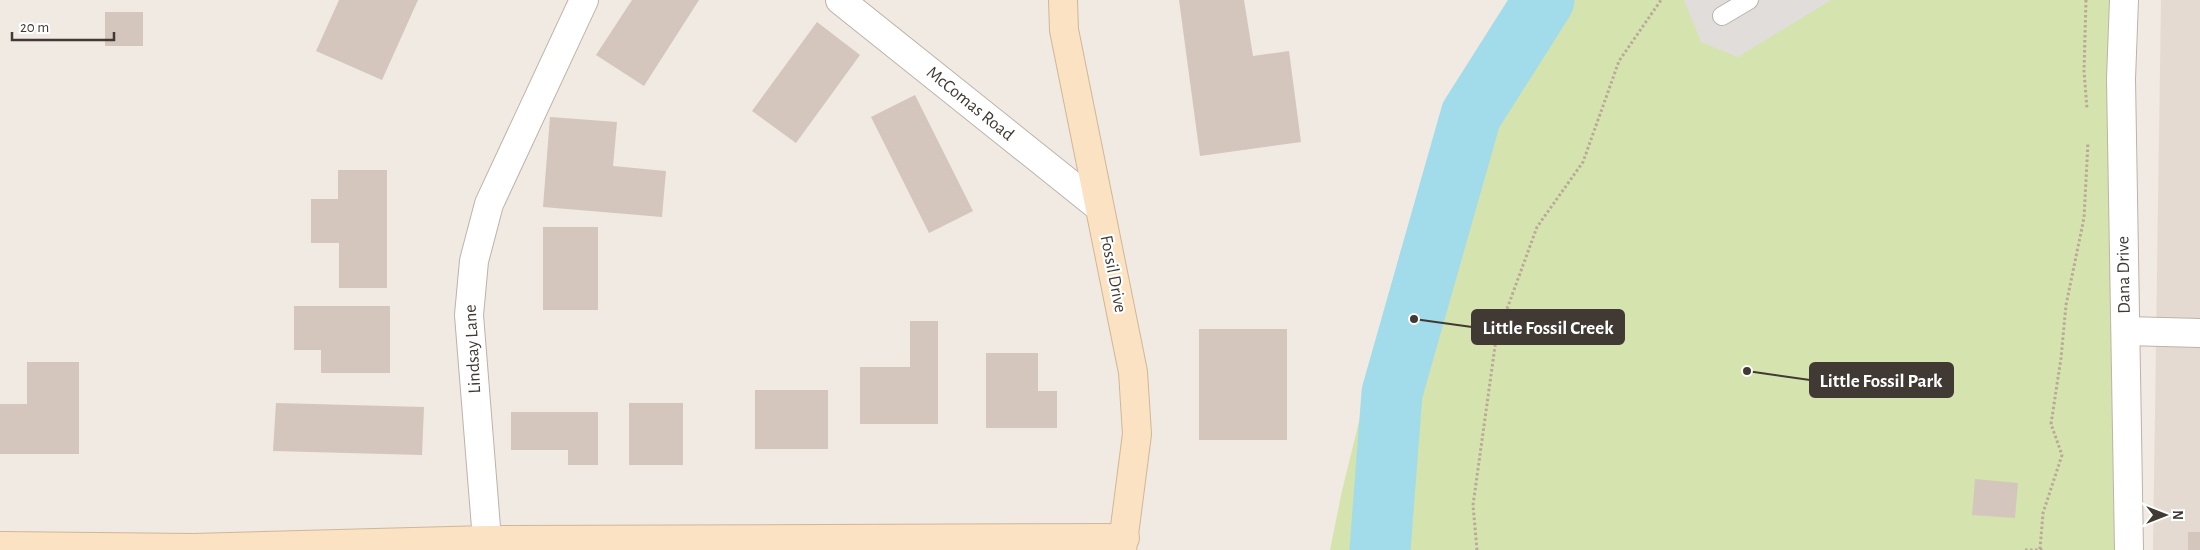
<svg xmlns="http://www.w3.org/2000/svg" width="2200" height="550" font-family="'Alegreya Sans',sans-serif">
  <style>
    .residential { fill: #e4dad1 }
    .green { fill: #d5e3ae }
    .parking { fill: #e1dddb }
    .lines { fill: none; stroke-linecap: round; stroke-linejoin: round }
    .river { stroke: #a2dbea; stroke-width: 61 }
    .building { fill: #d4c6bc }
    .lane-casing { stroke: #beb2a9; stroke-width: 20 }
    .street-casing { stroke: #beb2a9; stroke-width: 30 }
    .secondary-casing { stroke: #d1b697; stroke-width: 30 }
    .path { stroke: #bca898; stroke-width: 3; stroke-dasharray: 2.5 2.5; stroke-linecap: butt }
    .lane { stroke: #fff; stroke-width: 18 }
    .street { stroke: #fff; stroke-width: 28 }
    .secondary { stroke: #fbe2c2; stroke-width: 28 }
    .labels { text-anchor: middle; dominant-baseline: central; stroke-width: 4.5; stroke-linejoin: round; paint-order: stroke }
    .street-label { font-size: 18px; fill: #413934; stroke: #fff }
    .leader { fill: none; stroke: #413934; stroke-width: 2 }
    .callout-dot { fill: #413934; stroke: #fff; stroke-width: 2 }
    .callout { fill: #413934; stroke: #413934; stroke-width: 2 }
    .callout-label { font-size: 19px; text-anchor: middle; font-weight: bold; fill: #fff }
  </style>
  <rect width="100%" height="100%" fill="#f0eae3"/>
  <polygon class="residential" points="2161,0 2200,0 2200,550 2153,550"/>
  <polygon class="green" points="1510,0 2129,0 2121,550 1330,550 1342,491 1401,250"/>
  <polygon class="parking" points="1684,0 1831,0 1738,57 1701,42"/>
  <g class="lines">
    <polyline class="river" points="1380,550 1392,393 1471,115 1544,0"/>
  </g>
  <g class="building">
    <polygon points="339,0 418,0 382,80 316,51"/>
    <polygon points="632,0 699,0 644,86 596,55"/>
    <polygon points="1179,0 1244,0 1253,56 1289,51 1301,142 1200,156"/>
    <rect x="105" y="12" width="38" height="34"/>
    <polygon points="817,22 860,55 796,143 752,111"/>
    <polygon points="915,95 973,211 929,233 871,117"/>
    <polygon points="550,117 617,122 613,166 666,171 662,217 543,207"/>
    <polygon points="338,170 387,170 387,288 339,288 339,243 311,243 311,199 338,199"/>
    <rect x="543" y="227" width="55" height="83"/>
    <polygon points="294,306 390,306 390,373 321,373 321,350 294,350"/>
    <polygon points="910,321 938,321 938,424 860,424 860,367 910,367"/>
    <rect x="1199" y="329" width="88" height="111"/>
    <polygon points="986,353 1038,353 1038,391 1057,391 1057,428 986,428"/>
    <polygon points="27,362 79,362 79,454 0,454 0,404 27,404"/>
    <rect x="755" y="390" width="73" height="59"/>
    <polygon points="276,403 424,407 422,455 273,451"/>
    <rect x="629" y="403" width="54" height="62"/>
    <polygon points="511,412 598,412 598,465 568,465 568,450 511,450"/>
    <polygon points="1975,479 2018,483 2015,518 1972,515"/>
    <rect x="2188" y="532" width="12" height="18"/>
  </g>
  <g class="lines">
    <g class="lane-casing">
      <polyline id="lane" points="1722,16 1749,0"/>
    </g>
    <g class="street-casing">
      <g id="street">
        <polyline points="840,0 1099,207"/>
        <polyline points="2124,0 2121,79 2129,550"/>
        <polyline points="2126,331 2200,333"/>
        <polyline points="487,540 469,315 474,261 489,204 584,0"/>
      </g>
    </g>
    <g class="secondary-casing">
      <g id="secondary">
        <polyline points="1063,0 1064,30 1133,372 1137,434 1122,550"/>
        <polyline points="0,546 193,548 487,540 1125,538"/>
      </g>
    </g>
    <g class="path">
      <polyline points="2086,0 2084,71 2087,109"/>
      <polyline points="2040,549 2043,513 2062,455 2051,424 2061,358 2066,305 2084,218 2088,142"/>
      <polyline points="1477,550 1473,505 1496,339 1537,227 1583,162 1619,61 1661,0"/>
      <polyline points="2025,550 2045,550"/>
    </g>
    <use href="#lane" class="lane"/>
    <use href="#street" class="street"/>
    <use href="#secondary" class="secondary"/>
  </g>
  <g class="labels">
    <g class="street-label">
      <text transform="translate(970 104) rotate(39)">McComas Road</text>
      <text transform="translate(1113 274) rotate(79)">Fossil Drive</text>
      <text transform="translate(2124 275) rotate(-91)">Dana Drive</text>
      <text transform="translate(473 349) rotate(-93)">Lindsay Lane</text>
    </g>
  </g>
  <path class="leader" d="M1414 319L1472 327M1747 371L1810 380"/>
  <g class="callout-dot">
    <circle cx="1414" cy="319" r="5"/>
    <circle cx="1747" cy="371" r="5"/>
  </g>
  <g class="callout">
    <rect x="1472" y="310" width="152" height="34" rx="5"/>
    <rect x="1810" y="363" width="143" height="34" rx="5"/>
  </g>
  <g class="callout-label">
    <text x="1548" y="334">Little Fossil Creek</text>
    <text x="1881" y="387">Little Fossil Park</text>
  </g>
  <g transform="translate(2165 515) rotate(90)" stroke="#ffffff" stroke-width="4" paint-order="stroke">
  <path d="M0-4L9 19L0 12L-9 19Z" fill="#413934"/>
  <text y="-8" font-size="14" font-weight="bold" text-anchor="middle" fill="#413934">N</text>
  </g>
  <path d="M12 32v8h102v-8" fill="none" stroke="#413934" stroke-width="2.5"/>
  <text x="20" y="32" font-size="15" fill="#413934" stroke="#ffffff" stroke-width="4" paint-order="stroke">20 m</text>
</svg>
